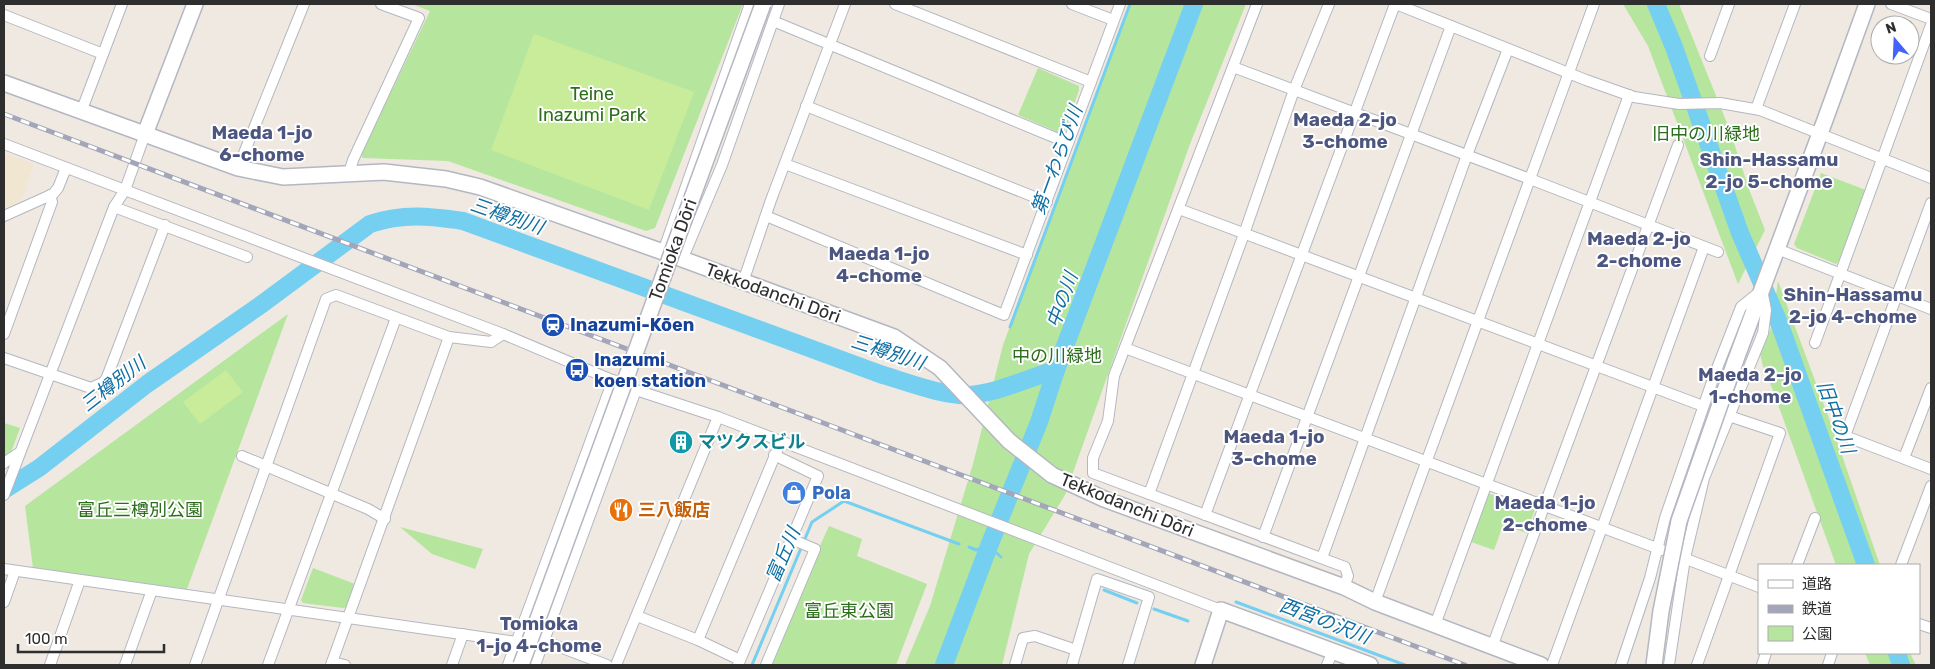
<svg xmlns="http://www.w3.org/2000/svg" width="1935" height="669" font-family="Rubik,'Noto Sans JP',sans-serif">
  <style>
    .education { fill: #f0e6d1 }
    .green { fill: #b6e59e }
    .pitch { fill: #c9ec9a }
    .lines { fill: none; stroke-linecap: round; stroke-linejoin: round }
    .stream { stroke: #75cff0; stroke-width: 3 }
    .river { stroke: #75cff0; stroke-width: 18 }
    .street-casing { stroke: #b4b7c1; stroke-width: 12 }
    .secondary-casing { stroke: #b4b7c1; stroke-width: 18 }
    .street { stroke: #fff; stroke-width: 10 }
    .secondary { stroke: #fff; stroke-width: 15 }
    .rail-casing { stroke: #a3a6b8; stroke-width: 5 }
    .rail { stroke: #fff; stroke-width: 3; stroke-dasharray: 9; stroke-linecap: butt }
    .secondary-bridge-casing { stroke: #b4b7c1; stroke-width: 18; stroke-linecap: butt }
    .secondary-bridge { stroke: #fff; stroke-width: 15 }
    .labels { text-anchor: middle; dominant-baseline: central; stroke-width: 4; stroke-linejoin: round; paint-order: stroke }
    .park-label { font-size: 18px; fill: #2c6e1b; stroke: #fff }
    .street-label { font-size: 18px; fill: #2e2e2e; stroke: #fff }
    .transit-label { font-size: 18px; font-weight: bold; fill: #164399; stroke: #fff; text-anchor: start }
    .culture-label { font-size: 18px; font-weight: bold; fill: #0d838f; stroke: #fff; text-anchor: start }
    .shop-label { font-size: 18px; font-weight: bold; fill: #366cbe; stroke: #fff; text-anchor: start }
    .food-label { font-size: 18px; font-weight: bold; fill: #c56008; stroke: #fff; text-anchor: start }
    .neighbourhood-label { font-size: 19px; font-weight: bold; fill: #4d5680; stroke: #fff }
    .water-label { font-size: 19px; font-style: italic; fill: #0d6fa3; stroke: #fff }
  </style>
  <rect width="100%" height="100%" fill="#efe9e1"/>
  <polygon class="education" points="4,153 34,164 21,201 4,208"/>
  <g class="green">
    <polygon points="412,4 743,4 655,228 646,231 448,161 363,158 361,155 430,11"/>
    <polygon points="1131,4 1246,4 1190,144 1065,495 1029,554 1002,665 905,665 930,606 973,464 1003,345"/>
    <polygon points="1623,4 1679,4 1729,128 1750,192 1765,230 1738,284 1648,46"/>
    <polygon points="1038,68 1079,86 1079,90 1065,131 1060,133 1018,115"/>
    <polygon points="1821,173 1866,190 1839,261 1836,264 1797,248 1794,244"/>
    <polygon points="1778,281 1830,421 1880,565 1836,565 1772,388 1763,366 1760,354 1771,328"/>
    <polygon points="288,314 187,589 33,568 25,506"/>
    <polygon points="4,423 20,428 11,452 4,456"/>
    <polygon points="1488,493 1535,509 1527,533 1503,525 1494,550 1471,542"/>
    <polygon points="829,526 862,539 857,556 927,584 896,665 767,665 776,643"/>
    <polygon points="400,527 483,549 475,569 432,554"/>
    <polygon points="313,568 355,584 347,607 343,608 303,603 301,600"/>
    <polygon points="1865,653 1910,653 1916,665 1870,665"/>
  </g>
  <g class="pitch">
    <polygon points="534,34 694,92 649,210 491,150"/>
    <polygon points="226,370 243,392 200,424 183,402"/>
  </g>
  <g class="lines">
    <g class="stream">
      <polyline points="1010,327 1130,4"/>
      <polyline points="969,547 976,550 989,546 1001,557"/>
      <polyline points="1104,590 1137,603"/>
      <polyline points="1236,602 1405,665"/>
      <polyline points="1154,609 1188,621"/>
      <polyline points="752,665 812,522 844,501 959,544"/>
    </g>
    <g class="river">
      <polyline points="1656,4 1674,47 1740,233 1780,325 1866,565"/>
      <path d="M4 490 39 468 147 384 262 304 370 224C403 213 429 216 463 221L880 374C904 381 945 397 970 395 1000 392 1028 378 1056 370"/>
      <polyline points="1897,653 1901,665"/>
      <polyline points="944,665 989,546 1039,422 1056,370 1194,4"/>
    </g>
    <g class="street-casing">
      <g id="street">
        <polyline points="895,4 1091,82"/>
        <polyline points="1072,4 1113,20"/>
        <polyline points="1257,4 1114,376 1108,421 1093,458 1093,473 1345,567 1348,576 1344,587"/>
        <polyline points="1396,4 1586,80 1634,97 1679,104 1720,103 1760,110 1931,178"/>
        <polyline points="1891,4 1931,19"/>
        <polyline points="4,15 103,54"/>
        <polyline points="773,21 1068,143"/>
        <polyline points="1710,56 1729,4"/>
        <polyline points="1233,67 1530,179 1718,252"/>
        <polyline points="806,106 1047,202"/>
        <polyline points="1756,109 1795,4"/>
        <polyline points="81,112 122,4"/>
        <polyline points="4,144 503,334 636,390 718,417 1221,610"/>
        <polyline points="785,164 1027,255"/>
        <polyline points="238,168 304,4"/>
        <polyline points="349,173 353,160 419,18 381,4"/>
        <polyline points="1931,203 1845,436 1931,469"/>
        <polyline points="114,207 247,257"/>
        <polyline points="1179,209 1703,406"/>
        <polyline points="4,216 53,194 58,188 66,168"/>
        <polyline points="766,216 1004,315 1120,4"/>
        <polyline points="1777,249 1931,309"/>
        <polyline points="663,252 750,4"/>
        <polyline points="682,260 722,165 779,4"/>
        <polyline points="743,282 771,200 845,4"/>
        <polyline points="4,334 52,202 50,195"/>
        <polyline points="1815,343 1931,25"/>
        <polyline points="1125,348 1662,550"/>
        <polyline points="4,358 91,388 104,382 107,377 165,225"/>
        <polyline points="242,456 368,509 385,519"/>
        <polyline points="1904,458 1931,388"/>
        <polyline points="4,463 19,453"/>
        <polyline points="1149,494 1244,234 1294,90 1329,4"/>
        <polyline points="4,495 114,207 125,190 145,134"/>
        <polyline points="1205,515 1395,4"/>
        <polyline points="1263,537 1451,26"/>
        <polyline points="1681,557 1759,587"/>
        <polyline points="1322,558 1467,155 1508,49"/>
        <polyline points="1797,565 1815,518"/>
        <polyline points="1901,565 1931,486"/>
        <polyline points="4,569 517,642"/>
        <polyline points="4,602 15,571"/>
        <polyline points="1375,602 1594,4"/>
        <polyline points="637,616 698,640 740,660"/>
        <polyline points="1919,624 1931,628"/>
        <polyline points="1435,625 1629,95"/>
        <polyline points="698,640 781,441"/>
        <polyline points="544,641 607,665"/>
        <polyline points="1492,647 1678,145"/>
        <polyline points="332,662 345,665"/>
        <polyline points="50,665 80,580"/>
        <polyline points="125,665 152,590"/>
        <polyline points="195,665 326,299 336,295 449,337 491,342 503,334"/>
        <polyline points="268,665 396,318"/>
        <polyline points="331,665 449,337"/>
        <polyline points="452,665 463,634"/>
        <polyline points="508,665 613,380"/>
        <polyline points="535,665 636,390"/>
        <polyline points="616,665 718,417"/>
        <polyline points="738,665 818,476 774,455"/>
        <polyline points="766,665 815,549 791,539"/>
        <polyline points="1015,665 1023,638 1035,636 1076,650"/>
        <polyline points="1072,665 1097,579 1149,597 1128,665"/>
        <polyline points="1327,665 1333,651"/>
        <polyline points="1552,665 1704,247"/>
        <polyline points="1621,665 1650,578 1665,518 1714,376 1741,307 1762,290 1766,310 1763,333 1704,478 1685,558 1669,665"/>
        <polyline points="1697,665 1780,433 1729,416"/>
        <polyline points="1762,665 1766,653"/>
        <polyline points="1828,665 1832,653"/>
      </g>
    </g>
    <g class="secondary-casing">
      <g id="secondary">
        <polyline points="4,83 238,168 283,177 384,172 446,179 480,187 663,252 894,337 940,368 1009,441 1052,475 1104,499 1344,587 1375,602 1541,665"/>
        <polyline points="145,134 195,4"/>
        <polyline points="1735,362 1825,120 1867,4"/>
        <polyline points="1203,665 1221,610 1370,665"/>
      </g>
    </g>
    <use href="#street" class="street"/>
    <use href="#secondary" class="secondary"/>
    <g class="rail-casing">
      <polyline id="rail" points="4,114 1465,665"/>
    </g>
    <use href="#rail" class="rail"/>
    <g class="secondary-bridge-casing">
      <g id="secondary-bridge">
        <polyline points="521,665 763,4"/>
        <polyline points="1654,665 1661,611 1679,521 1735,362"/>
      </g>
    </g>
    <use href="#secondary-bridge" class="secondary-bridge"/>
  </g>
  <defs>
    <g id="station-disc" transform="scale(1.25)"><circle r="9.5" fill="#1a4fb4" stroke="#fff"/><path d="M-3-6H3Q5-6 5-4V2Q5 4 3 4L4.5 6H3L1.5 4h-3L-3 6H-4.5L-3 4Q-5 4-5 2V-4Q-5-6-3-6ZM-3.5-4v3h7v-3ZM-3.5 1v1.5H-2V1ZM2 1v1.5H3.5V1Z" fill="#fff"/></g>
    <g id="bus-disc" transform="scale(1.25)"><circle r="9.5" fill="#1a4fb4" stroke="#fff"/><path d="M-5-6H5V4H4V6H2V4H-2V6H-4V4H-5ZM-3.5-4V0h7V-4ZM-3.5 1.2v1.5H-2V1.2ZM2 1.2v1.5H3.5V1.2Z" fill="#fff"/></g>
    <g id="building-disc" transform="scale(1.25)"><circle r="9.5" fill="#0f9aa8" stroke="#fff"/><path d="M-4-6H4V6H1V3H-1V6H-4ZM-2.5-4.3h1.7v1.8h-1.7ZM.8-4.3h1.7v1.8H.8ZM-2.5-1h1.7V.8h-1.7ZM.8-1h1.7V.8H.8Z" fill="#fff"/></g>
    <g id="shop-disc" transform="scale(1.25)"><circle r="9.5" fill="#3f7fe0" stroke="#fff"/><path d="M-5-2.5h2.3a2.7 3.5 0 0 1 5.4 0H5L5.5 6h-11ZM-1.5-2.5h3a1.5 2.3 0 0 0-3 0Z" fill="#fff"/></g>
    <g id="restaurant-disc" transform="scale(1.25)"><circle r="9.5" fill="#e8710a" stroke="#fff"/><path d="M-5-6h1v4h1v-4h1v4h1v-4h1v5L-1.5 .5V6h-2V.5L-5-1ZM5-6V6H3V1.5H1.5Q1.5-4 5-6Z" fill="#fff"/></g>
  </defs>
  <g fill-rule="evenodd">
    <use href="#station-disc" x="553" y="325"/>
    <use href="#bus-disc" x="577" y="370"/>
    <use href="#building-disc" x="681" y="442"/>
    <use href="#shop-disc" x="794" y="493"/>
    <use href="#restaurant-disc" x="621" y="510"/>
  </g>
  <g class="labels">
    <g class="park-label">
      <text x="592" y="94">Teine<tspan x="592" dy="21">Inazumi Park</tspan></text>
      <text x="1706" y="134">旧中の川緑地</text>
      <text x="1057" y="356">中の川緑地</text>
      <text x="140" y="510">富丘三樽別公園</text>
      <text x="849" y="611">富丘東公園</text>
    </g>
    <g class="street-label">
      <text transform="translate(673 250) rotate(-70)">Tomioka Dōri</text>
      <text transform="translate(773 293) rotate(20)">Tekkodanchi Dōri</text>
      <text transform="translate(1127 505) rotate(22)">Tekkodanchi Dōri</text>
    </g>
    <g class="transit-label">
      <text x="570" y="325">Inazumi-Kōen</text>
      <text x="594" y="360">Inazumi<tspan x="594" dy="21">koen station</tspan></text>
    </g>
    <g class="culture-label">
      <text x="698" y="442">マツクスビル</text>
    </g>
    <g class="shop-label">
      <text x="812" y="493">Pola</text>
    </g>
    <g class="food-label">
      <text x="638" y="510">三八飯店</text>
    </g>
    <g class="neighbourhood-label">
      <text x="1345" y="119">Maeda 2-jo<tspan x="1345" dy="22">3-chome</tspan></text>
      <text x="262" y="132">Maeda 1-jo<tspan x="262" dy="22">6-chome</tspan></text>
      <text x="1769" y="159">Shin-Hassamu<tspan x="1769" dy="22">2-jo 5-chome</tspan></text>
      <text x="1639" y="238">Maeda 2-jo<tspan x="1639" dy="22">2-chome</tspan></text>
      <text x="879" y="253">Maeda 1-jo<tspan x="879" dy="22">4-chome</tspan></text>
      <text x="1853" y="294">Shin-Hassamu<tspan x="1853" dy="22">2-jo 4-chome</tspan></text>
      <text x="1750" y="374">Maeda 2-jo<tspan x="1750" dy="22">1-chome</tspan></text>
      <text x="1274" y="436">Maeda 1-jo<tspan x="1274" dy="22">3-chome</tspan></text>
      <text x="1545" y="502">Maeda 1-jo<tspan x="1545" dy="22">2-chome</tspan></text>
      <text x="539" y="623">Tomioka<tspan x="539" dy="22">1-jo 4-chome</tspan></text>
    </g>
    <g class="water-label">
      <text transform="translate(1057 160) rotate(-70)">第一わらび川</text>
      <text transform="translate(507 216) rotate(19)">三樽別川</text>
      <text transform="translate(1062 300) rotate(-70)">中の川</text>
      <text transform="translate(888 352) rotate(18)">三樽別川</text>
      <text transform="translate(113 384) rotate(-38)">三樽別川</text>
      <text transform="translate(1836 417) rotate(70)">旧中の川</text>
      <text transform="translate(783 555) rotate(-67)">富丘川</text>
      <text transform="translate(1325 621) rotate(21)">西宮の沢川</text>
    </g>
  </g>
  <rect width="1935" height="669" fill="none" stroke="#2e2e2e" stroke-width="10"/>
  <rect x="1758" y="564" width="162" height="90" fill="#ffffff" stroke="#ababab"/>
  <rect x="1768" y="580" width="25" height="8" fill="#ffffff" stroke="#ababab"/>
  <text x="1802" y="589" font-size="15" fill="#2e2e2e">道路</text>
  <rect x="1768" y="605" width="25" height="8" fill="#a3a6b8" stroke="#ababab"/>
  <text x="1802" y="614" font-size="15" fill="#2e2e2e">鉄道</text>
  <rect x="1768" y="626" width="25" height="15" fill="#b6e59e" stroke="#ababab"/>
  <text x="1802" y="639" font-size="15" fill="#2e2e2e">公園</text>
  <g transform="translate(1895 40) rotate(341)"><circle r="24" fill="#ffffff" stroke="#ababab"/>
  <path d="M0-4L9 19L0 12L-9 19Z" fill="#4264fb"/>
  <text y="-8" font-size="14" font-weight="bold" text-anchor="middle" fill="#2e2e2e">N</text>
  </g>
  <path d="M18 644v8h146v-8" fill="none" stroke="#2e2e2e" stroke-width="2.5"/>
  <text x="25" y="644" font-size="15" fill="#2e2e2e" stroke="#ffffff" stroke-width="4" paint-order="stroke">100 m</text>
</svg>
